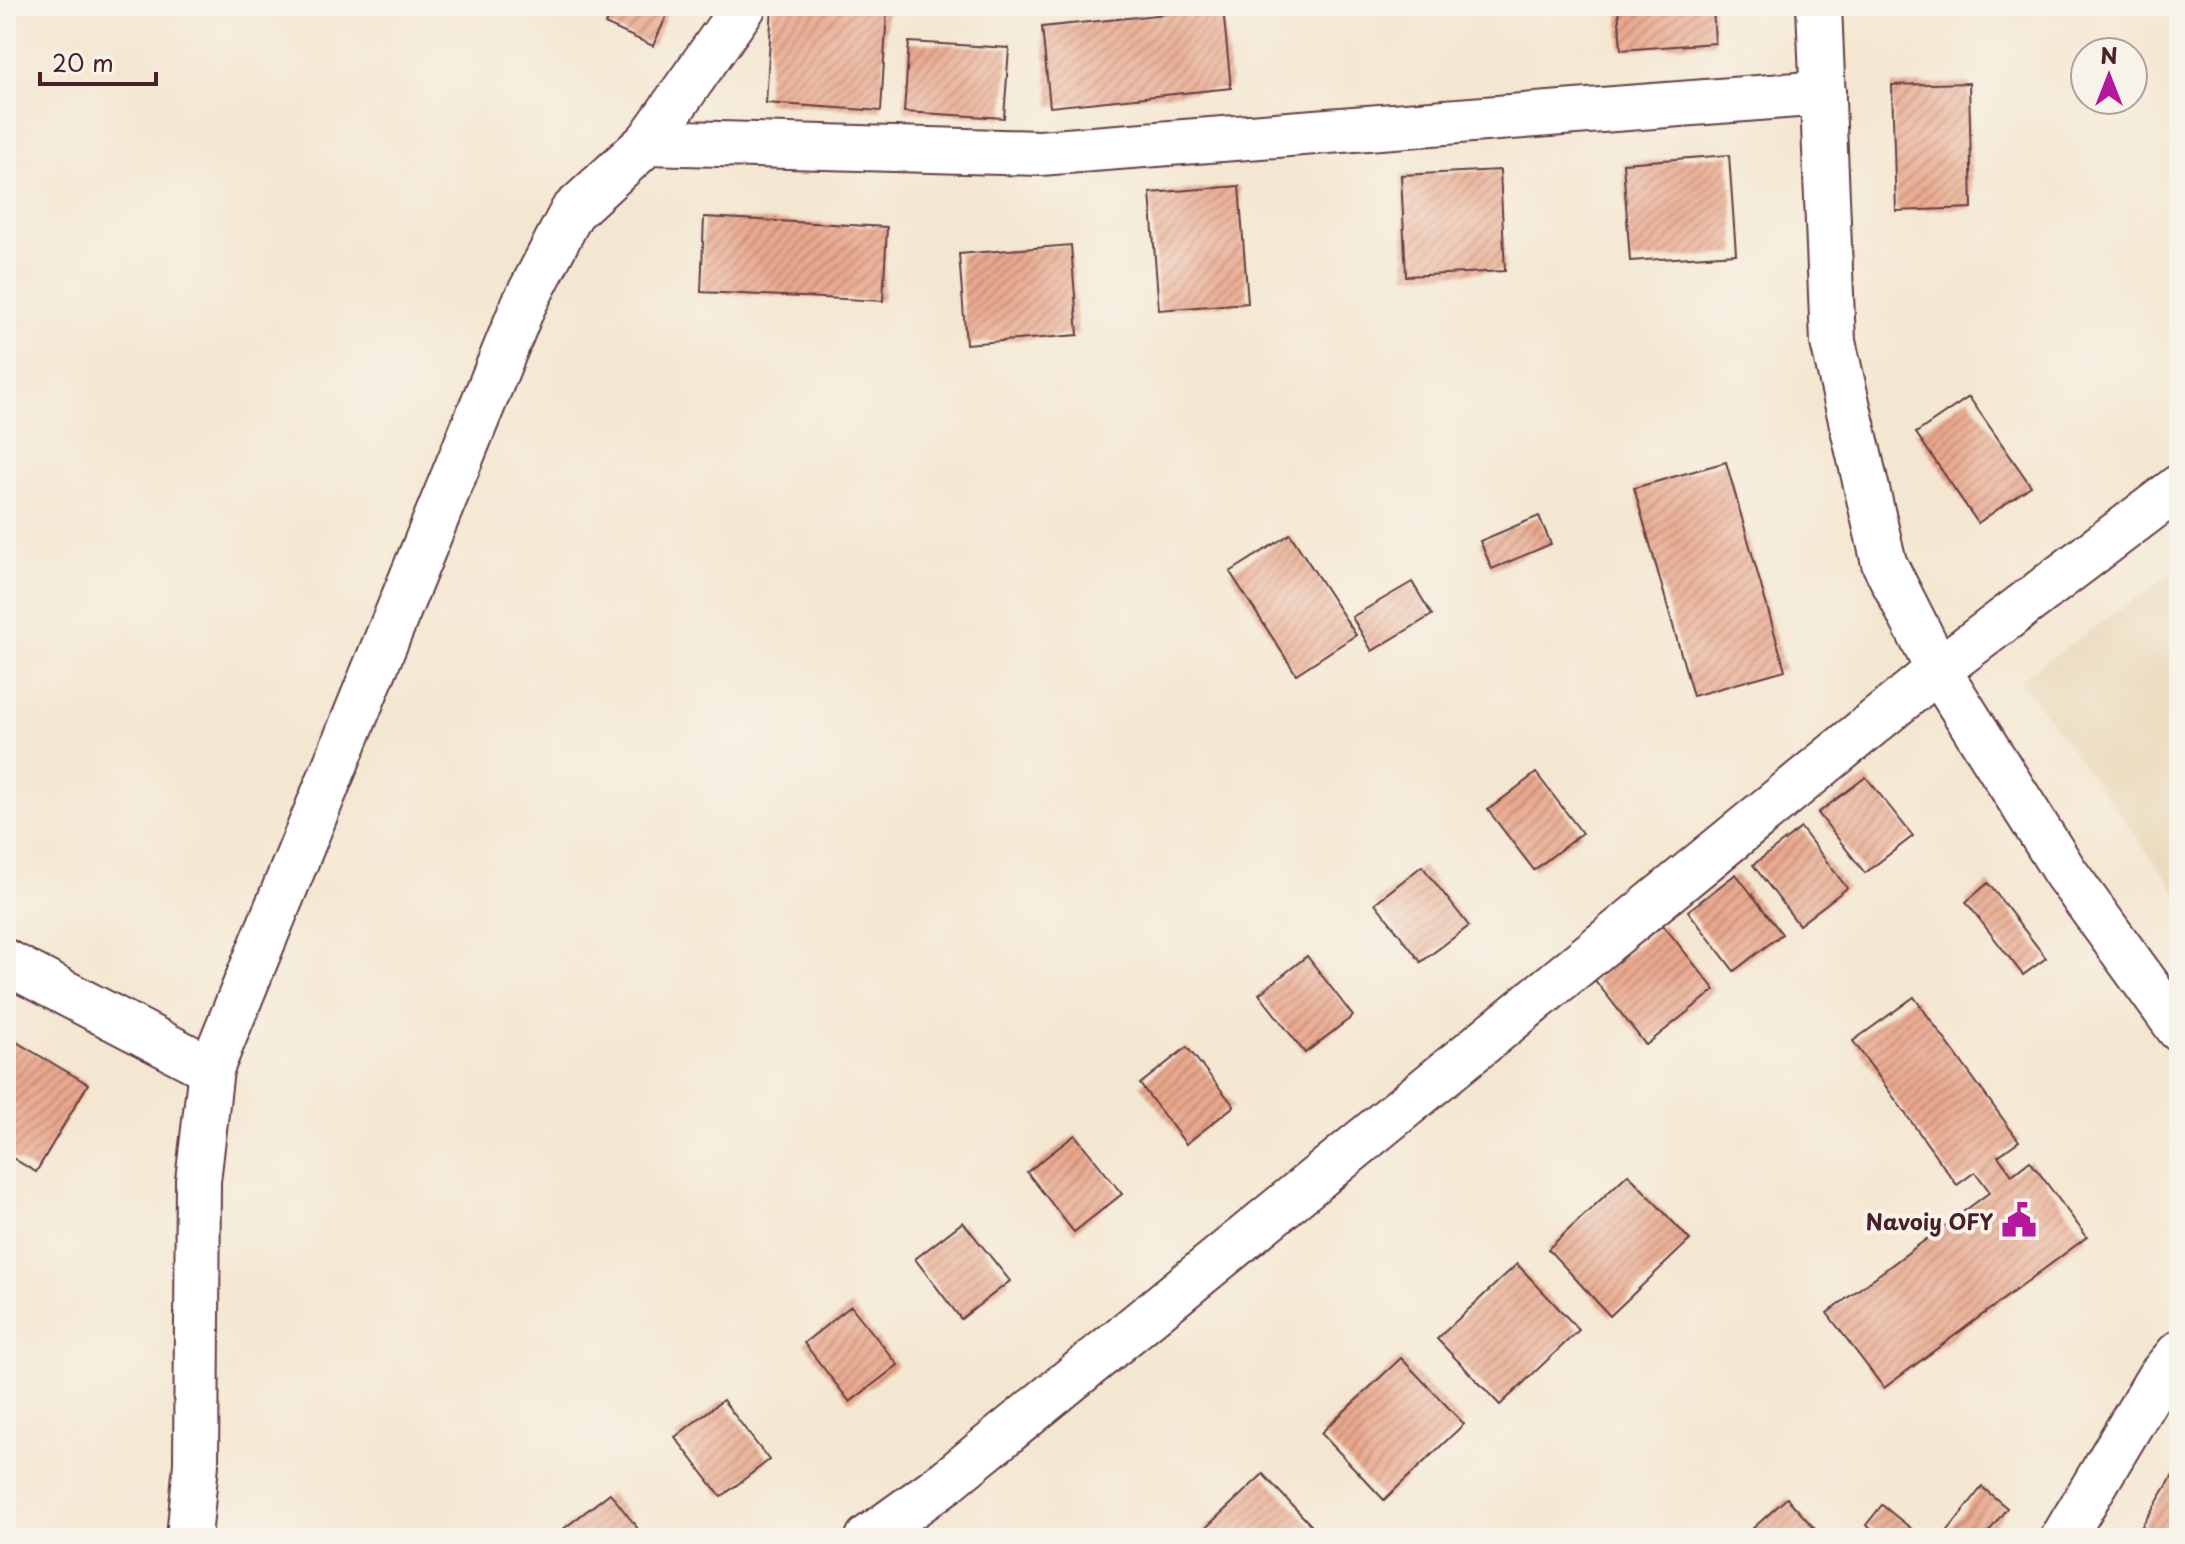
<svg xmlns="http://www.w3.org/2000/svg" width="2185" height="1544" font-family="'Playpen Sans',sans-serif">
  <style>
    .built { fill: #ead9ba }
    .building { fill: url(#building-hatch) }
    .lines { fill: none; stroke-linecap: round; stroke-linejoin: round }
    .minor-casing { stroke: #643d44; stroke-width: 48 }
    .minor { stroke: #fff; stroke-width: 44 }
    .labels { text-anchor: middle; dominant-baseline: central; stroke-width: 8; stroke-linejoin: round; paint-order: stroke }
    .poi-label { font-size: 22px; font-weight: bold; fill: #4a1f2b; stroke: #f7f3e8; text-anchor: end }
  </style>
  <defs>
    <pattern id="building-hatch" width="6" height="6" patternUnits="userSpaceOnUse" patternTransform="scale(2)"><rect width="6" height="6" fill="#e9a88d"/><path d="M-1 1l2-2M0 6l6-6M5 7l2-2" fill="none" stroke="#bf8873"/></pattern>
  </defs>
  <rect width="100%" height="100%" fill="#f7f3e8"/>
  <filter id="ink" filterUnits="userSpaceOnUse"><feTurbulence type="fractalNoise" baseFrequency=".0125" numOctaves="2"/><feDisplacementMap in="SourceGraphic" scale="16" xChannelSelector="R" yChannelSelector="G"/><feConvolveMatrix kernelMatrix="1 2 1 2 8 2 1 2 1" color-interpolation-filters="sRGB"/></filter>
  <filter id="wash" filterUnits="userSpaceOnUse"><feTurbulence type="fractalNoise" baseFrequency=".006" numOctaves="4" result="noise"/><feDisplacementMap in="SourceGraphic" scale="32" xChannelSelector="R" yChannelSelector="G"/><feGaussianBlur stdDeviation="1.8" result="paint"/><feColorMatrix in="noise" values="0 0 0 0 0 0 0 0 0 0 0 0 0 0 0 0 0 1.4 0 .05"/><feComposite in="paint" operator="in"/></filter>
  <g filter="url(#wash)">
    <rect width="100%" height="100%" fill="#f4e7d1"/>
    <polygon class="built" points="2179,568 2179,895 2020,680"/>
    <g id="blocks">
      <g class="building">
        <polygon points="613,6 671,6 653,46 605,24"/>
        <polygon points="772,6 887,10 881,111 766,103"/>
        <polygon points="1618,6 1713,6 1715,43 1621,50"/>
        <polygon points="1223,8 1231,88 1050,107 1042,27"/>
        <polygon points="909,42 1009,48 1004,118 904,112"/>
        <polygon points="1969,83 1972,208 1896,211 1892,85"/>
        <polygon points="1729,155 1736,254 1630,261 1623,163"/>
        <polygon points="1500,170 1505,271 1406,276 1401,175"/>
        <polygon points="1239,186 1248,303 1159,310 1150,193"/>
        <polygon points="704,217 887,227 883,301 701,292"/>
        <polygon points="1071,245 1078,335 966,344 959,254"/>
        <polygon points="1969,397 2031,486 1978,523 1916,433"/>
        <polygon points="1726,462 1785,670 1693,696 1634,488"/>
        <polygon points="1539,516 1551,544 1492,569 1480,541"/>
        <polygon points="1290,534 1356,635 1296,674 1230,572"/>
        <polygon points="1412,582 1432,615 1372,651 1352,617"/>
        <polygon points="1536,773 1582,833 1534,870 1488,810"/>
        <polygon points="1866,777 1913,836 1865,873 1818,813"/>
        <polygon points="1801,828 1847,888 1799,925 1753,865"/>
        <polygon points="1422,866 1469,926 1421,962 1375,903"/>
        <polygon points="1736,874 1782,934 1734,971 1688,911"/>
        <polygon points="1988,883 2046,958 2023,975 1966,902"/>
        <polygon points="1663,925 1715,990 1646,1045 1594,979"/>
        <polygon points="1307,956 1353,1016 1305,1053 1259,994"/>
        <polygon points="1914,997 2019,1141 1998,1156 2012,1175 2030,1161 2087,1237 1884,1388 1827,1313 1990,1192 1975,1172 1957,1185 1853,1041"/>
        <polygon points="6,1036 88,1084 36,1172 6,1154"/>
        <polygon points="1187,1047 1234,1106 1186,1144 1140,1084"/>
        <polygon points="1075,1135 1122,1194 1074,1232 1027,1172"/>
        <polygon points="1628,1174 1690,1240 1610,1316 1548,1249"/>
        <polygon points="963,1222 1010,1281 961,1319 915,1259"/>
        <polygon points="1517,1264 1579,1330 1500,1405 1437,1339"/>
        <polygon points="851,1306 898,1365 850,1402 804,1343"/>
        <polygon points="1401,1358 1464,1424 1384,1500 1321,1433"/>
        <polygon points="723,1400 769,1460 721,1497 675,1437"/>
        <polygon points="2179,1466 2179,1538 2150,1538 2139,1531"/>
        <polygon points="1263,1474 1323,1538 1195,1538"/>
        <polygon points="1982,1487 2007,1508 1984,1538 1942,1538"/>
        <polygon points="610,1493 645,1538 568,1538 562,1530"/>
        <polygon points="1787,1498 1823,1538 1742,1538"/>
        <polygon points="1882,1505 1923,1538 1883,1538 1866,1525"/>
      </g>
    </g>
  </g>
  <g filter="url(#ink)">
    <use href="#blocks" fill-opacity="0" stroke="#643d44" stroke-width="2"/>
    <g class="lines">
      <g class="minor-casing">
        <g id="minor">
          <polyline points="744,6 648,142 1040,153 1823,93"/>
          <polyline points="1819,6 1833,342 1884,563 1938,670 2065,872 2179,1029"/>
          <polyline points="6,962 211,1069"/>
          <polyline points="189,1538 196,1464 198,1181 211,1069 523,306 572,212 648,142"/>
          <polyline points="868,1538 947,1481 1938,670 2179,487"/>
          <polyline points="2063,1538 2159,1377 2179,1353"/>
        </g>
      </g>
      <use href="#minor" class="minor"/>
    </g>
  </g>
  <defs>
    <g id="civic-bare" transform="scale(2.76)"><path d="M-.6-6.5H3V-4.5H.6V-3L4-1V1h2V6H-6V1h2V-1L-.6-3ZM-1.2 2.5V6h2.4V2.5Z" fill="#b5179e" stroke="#f7f3e8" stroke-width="2.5" paint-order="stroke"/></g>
  </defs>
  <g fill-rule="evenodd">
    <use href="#civic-bare" x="2019" y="1220"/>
  </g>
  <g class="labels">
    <g class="poi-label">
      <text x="1993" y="1220">Navoiy OFY</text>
    </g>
  </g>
  <rect width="2185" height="1544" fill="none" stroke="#f7f3e8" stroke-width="32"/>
  <g transform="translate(2109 76)"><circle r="38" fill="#f7f3e8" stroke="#b29e9c" stroke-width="2"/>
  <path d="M0-6L14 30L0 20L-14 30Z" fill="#b5179e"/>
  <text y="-12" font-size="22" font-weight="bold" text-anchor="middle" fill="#4a1f2b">N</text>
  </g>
  <path d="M40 72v12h116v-12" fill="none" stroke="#4a1f2b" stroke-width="4"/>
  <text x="52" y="72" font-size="24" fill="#4a1f2b" stroke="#f7f3e8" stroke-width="6" paint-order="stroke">20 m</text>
</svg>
